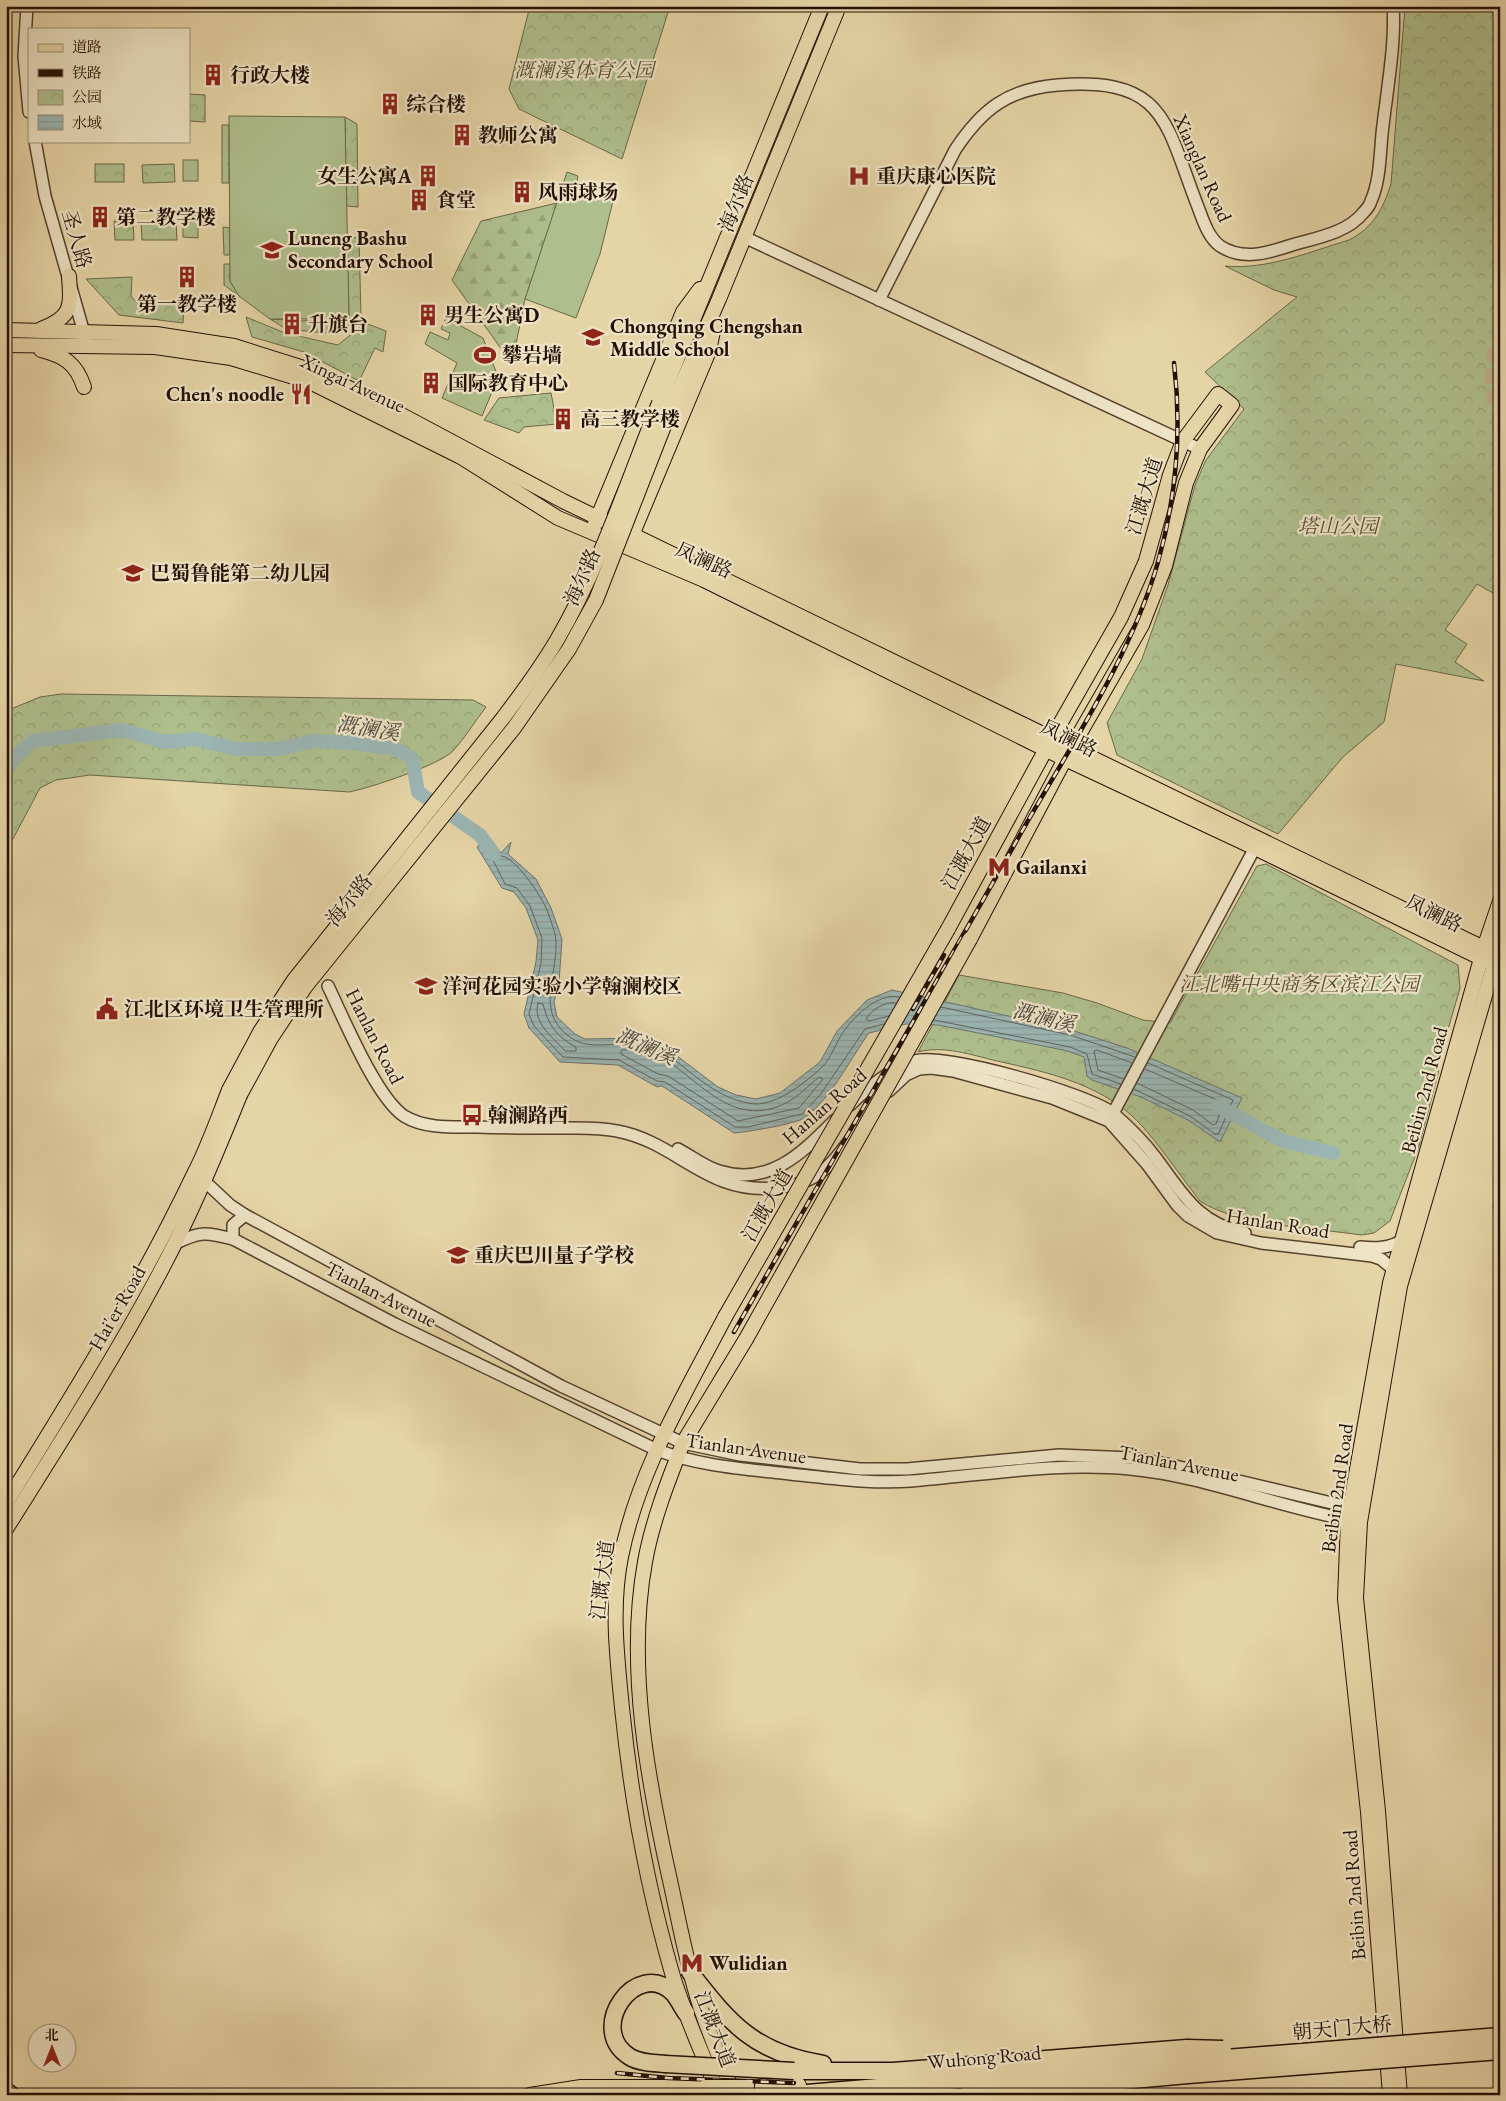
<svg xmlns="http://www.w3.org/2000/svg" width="1506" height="2101" font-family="'EB Garamond','Noto Serif SC',serif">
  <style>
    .forest { fill: url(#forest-firs); stroke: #696748 }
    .park { fill: url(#park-crowns); stroke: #696748 }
    .pitch { fill: #aebe8c; stroke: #696748 }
    .water { fill: url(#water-rules); stroke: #6b736d }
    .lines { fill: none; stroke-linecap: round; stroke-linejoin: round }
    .shore { stroke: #60625c; stroke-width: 1 }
    .river { stroke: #9bb5b3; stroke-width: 14 }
    .major-tunnel { stroke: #bead86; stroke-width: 14; stroke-dasharray: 14 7; stroke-linecap: butt }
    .minor-casing { stroke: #54412c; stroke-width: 14 }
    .major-casing { stroke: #241004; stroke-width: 16 }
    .highway-casing { stroke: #241004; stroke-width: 19 }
    .minor { stroke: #eee3c5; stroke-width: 11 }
    .major { stroke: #e5d4a6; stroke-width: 14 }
    .highway { stroke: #e5d4a6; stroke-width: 16 }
    .rail-casing { stroke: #241004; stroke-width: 4.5 }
    .rail { stroke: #eee3c5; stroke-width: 2.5; stroke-dasharray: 8; stroke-linecap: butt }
    .major-bridge-casing { stroke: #241004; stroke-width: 16; stroke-linecap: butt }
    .highway-bridge-casing { stroke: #241004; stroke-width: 19; stroke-linecap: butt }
    .major-bridge { stroke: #e5d4a6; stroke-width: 14 }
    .highway-bridge { stroke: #e5d4a6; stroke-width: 16 }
    .labels { text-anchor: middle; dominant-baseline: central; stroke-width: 4.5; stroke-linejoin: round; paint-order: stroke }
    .park-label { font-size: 20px; font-style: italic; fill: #544d34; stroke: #eee3c5 }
    .poi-label { font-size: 20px; font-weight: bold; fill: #241004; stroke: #eee3c5; text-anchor: start }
    .street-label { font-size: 20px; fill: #241004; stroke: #eee3c5 }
    .water-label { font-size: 21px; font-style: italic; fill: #4e4a41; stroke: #eee3c5 }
  </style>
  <defs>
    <pattern id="forest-firs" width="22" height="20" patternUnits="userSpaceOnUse" patternTransform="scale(1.25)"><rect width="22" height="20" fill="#aebe8c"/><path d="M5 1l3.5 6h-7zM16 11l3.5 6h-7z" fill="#96a277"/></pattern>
    <pattern id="park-crowns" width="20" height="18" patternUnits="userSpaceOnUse" patternTransform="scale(1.25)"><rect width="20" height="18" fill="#aebe8c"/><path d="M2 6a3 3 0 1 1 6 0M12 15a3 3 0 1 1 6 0" fill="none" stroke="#96a277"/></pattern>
    <pattern id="water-rules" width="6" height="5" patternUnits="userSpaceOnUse" patternTransform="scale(1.25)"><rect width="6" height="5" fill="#9bb5b3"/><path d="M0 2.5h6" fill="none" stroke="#859b98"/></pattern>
  </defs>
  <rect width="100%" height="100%" fill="#e5d4a6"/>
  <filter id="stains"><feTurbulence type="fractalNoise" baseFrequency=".004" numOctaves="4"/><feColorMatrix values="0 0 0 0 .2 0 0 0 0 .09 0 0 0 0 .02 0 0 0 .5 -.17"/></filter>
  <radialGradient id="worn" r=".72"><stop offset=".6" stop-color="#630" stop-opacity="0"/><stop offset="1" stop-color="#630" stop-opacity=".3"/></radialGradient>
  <polygon class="forest" points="557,203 525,299 512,364 452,280 481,221"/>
  <g class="park">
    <polygon points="530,6 670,6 622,159 519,109 509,89"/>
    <path d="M1405 6H1500V597L1477 584 1445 630 1467 644 1455 662 1484 681 1396 664 1384 722 1343 757 1278 834 1117 755 1107 723 1142 659 1168 585 1195 485 1206 460 1244 409 1205 372 1297 297 1274 290 1225 266C1267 270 1309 252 1349 240 1373 228 1383 209 1391 184Z"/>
    <polygon points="189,94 205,95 205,122 189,121"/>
    <polygon points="345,117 357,124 358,207 346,206"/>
    <rect x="222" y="125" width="7" height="58"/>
    <rect x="95" y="164" width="29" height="18"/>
    <polygon points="174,164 175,182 143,183 142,165"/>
    <polygon points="114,221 133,221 134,240 115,240"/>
    <polygon points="141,221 176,221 177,240 142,240"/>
    <polygon points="223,227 230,228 230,255 224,255"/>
    <polygon points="347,237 359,238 361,317 336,334 286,329 270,319 287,320 287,327 298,327 298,321 349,319"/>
    <polygon points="224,264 230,264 230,281 239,296 224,285"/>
    <polygon points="132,277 131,296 137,303 184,305 183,323 119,315 86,279"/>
    <polygon points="246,317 285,333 338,345 365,323 386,331 383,352 375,348 359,381 304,352 252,337"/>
    <polygon points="551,393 557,424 524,427 519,433 484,420 499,398"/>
    <path d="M61 694 473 700 486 707C475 721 465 738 453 751 439 765 370 788 349 792L90 775 56 780 40 788 6 852V711L40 697Z"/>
    <path d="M1266 864 1458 965 1460 988 1440 1057 1438 1074 1419 1146 1390 1221 1374 1233 1361 1235C1316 1228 1237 1226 1200 1201 1181 1177 1164 1151 1144 1128 1106 1085 1051 1073 997 1061 971 1055 944 1045 918 1052L959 975 1063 993 1097 1003 1143 1020 1170 1023 1257 866Z"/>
  </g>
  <g class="pitch">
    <polygon points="229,116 345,117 349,319 270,319 239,296 230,281"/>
    <rect x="183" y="160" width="15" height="21"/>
    <polygon points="567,172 578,176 576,186 613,201 600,254 576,318 525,299"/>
    <polygon points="183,216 198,216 198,238 183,237"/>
    <polygon points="446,318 483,338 502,387 492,392 482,416 442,398 457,363 425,344 430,332 448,340 450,333 441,329"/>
  </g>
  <g class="water">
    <path d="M488 837 501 853 511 842 508 854 536 879 551 908 562 939 559 983 554 1002 557 1017 575 1034 585 1039 640 1038 660 1043 718 1087 736 1095 756 1099 780 1093 820 1062 837 1031 867 1000 892 990 1071 1030 1127 1048 1242 1098 1220 1142 1188 1120 1141 1097 1092 1080 1087 1076 1084 1057 1068 1051 938 1025 906 1024 869 1033C851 1058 831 1098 806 1117 797 1124 747 1132 734 1133L662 1086 657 1087 618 1065 560 1062 529 1028 524 1014 536 962 538 940 526 908 514 892 502 888 477 847Z"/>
    <polygon points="1500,1465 1500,1594 1495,1504"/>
  </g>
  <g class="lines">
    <g class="shore">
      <path d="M538 1003 543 1004C548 1025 557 1037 576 1047V1051H565C553 1037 532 1023 538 1003Z"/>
      <polyline points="941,1007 1070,1035 1135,1057"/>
      <path d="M889 1016 869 1021 866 1019C871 1010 885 1001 896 1003"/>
      <polyline points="934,1020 1070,1047 1087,1054 1092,1074 1121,1084"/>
      <path d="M884 1024 865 1029 820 1095 802 1114 748 1127H735L665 1082 657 1081 619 1060 563 1057 534 1026 529 1014 541 963 542 938 530 906 517 888 505 884 489 852 492 851C497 856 499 855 505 857 519 863 541 896 547 910 550 919 556 933 556 942 557 979 534 1014 573 1039 597 1054 632 1035 658 1047 665 1050 671 1057 676 1061 700 1080 723 1101 755 1104 777 1105 808 1081 823 1066 830 1059 835 1046 840 1037 851 1019 877 992 899 997"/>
      <path d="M622 1050C633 1050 647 1048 656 1054 698 1076 730 1131 786 1103 798 1097 809 1085 819 1077L823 1079 799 1108 738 1121 668 1076 658 1074 621 1054Z"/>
      <polyline points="1124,1079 1098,1070 1094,1051 1097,1050 1132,1063"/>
      <polyline points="1137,1083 1193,1110 1213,1125 1216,1124 1224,1103 1145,1069"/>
      <polyline points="1134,1089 1190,1116 1215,1134 1219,1133 1233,1100 1148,1063"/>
    </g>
    <g class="river">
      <polyline points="6,772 14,758 33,741 122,730 165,742 195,739 237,749 280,749 313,741 353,743 396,749 412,758 418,792 480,835 494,854"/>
      <polyline points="1218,1106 1283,1141 1333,1153"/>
      <polyline points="1499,1206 1500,1206"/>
    </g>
    <path class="major-tunnel" d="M1500 328C1491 359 1488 392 1500 422"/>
    <g class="minor-casing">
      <g id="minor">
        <polyline points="27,6 24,56 29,112"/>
        <polyline points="35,141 45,196 86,340"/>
        <polyline points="744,237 1200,449"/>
        <path d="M879 300 955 150C982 109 1008 89 1058 85 1166 77 1165 122 1198 207 1203 220 1208 237 1220 246 1243 261 1268 253 1292 245 1316 238 1347 233 1363 213 1366 210 1370 205 1371 201 1380 181 1380 155 1382 134 1386 96 1396 43 1393 6"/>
        <path d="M328 986C344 1019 376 1097 404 1116 425 1129 453 1127 477 1127 505 1128 533 1128 561 1128 579 1128 599 1127 617 1131 677 1142 706 1194 774 1188 821 1184 830 1165 857 1131"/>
        <polyline points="889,1091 906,1075 919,1069 931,1068 953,1071 1052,1098 1109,1121 1147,1164 1177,1205 1188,1216 1217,1233 1261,1243 1372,1256 1381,1259 1394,1270"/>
        <path d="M850 1105C867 1088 892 1068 915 1061 944 1052 1089 1094 1114 1114 1129 1127 1144 1142 1156 1158 1182 1193 1198 1224 1245 1233"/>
        <polyline points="1110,1119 1258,842"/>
        <path d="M678 1149C691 1156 705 1167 719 1171 770 1187 803 1152 835 1120"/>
        <polyline points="199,1176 230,1205 245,1215 561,1386 683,1443 740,1455 860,1469 907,1469 1059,1455 1132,1458 1171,1465 1357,1509"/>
        <polyline points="233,1239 233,1225 245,1215"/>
        <path d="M174 1244C200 1231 206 1232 233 1239L395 1324 657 1450C699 1466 746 1469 790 1474 830 1478 871 1484 911 1481 984 1475 1057 1462 1130 1469 1206 1476 1279 1508 1355 1521"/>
        <path d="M1360 1247C1377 1249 1389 1248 1403 1240"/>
      </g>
    </g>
    <g class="major-casing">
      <g id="major">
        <path d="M41 329C73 317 71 306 69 276"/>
        <polyline points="6,330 156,334 234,346 313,371 368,397 563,501 1496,954"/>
        <polyline points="6,345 155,347 231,358 310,382 461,457 558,518 704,580 1065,759 1255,848 1493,964"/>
        <path d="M41 350C64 356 76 363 84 387"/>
        <polyline points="659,403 822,6"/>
        <polyline points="671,408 719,299 839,6"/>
        <polyline points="595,524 683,312 700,289"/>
        <polyline points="630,540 709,351 714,326"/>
        <polyline points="948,929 1052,738 1121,617 1146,561 1170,475 1183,441 1218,394 1232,405 1200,449 1186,483 1165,566 1142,625 1065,759 970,939"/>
        <path d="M6 1503C73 1395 139 1289 194 1174 208 1147 218 1118 229 1090"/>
        <path d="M6 1529C58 1446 111 1364 157 1278 189 1219 215 1157 240 1095"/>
        <polyline points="762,2087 799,2085"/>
        <polyline points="530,2095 581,2087 705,2087"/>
        <path d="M719 2095C703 2054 684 2014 672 1973 647 1886 631 1797 622 1708 617 1657 611 1607 621 1557 638 1471 685 1394 725 1317"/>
        <path d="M734 2095C723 2065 710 2036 700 2006 687 1966 680 1926 671 1885 648 1782 626 1667 645 1562 652 1522 668 1481 683 1443L746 1339"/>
        <polyline points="1390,2095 1368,1812 1345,1599 1348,1520 1390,1283 1484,948 1500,901"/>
        <polyline points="1400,2095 1378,1811 1356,1598 1360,1522 1400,1286 1500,944"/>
      </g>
    </g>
    <g class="highway-casing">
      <g id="highway">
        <path d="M690 1972C730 2024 755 2053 823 2064"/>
        <path d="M665 2064C654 2063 640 2063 630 2057 585 2029 637 1957 673 1993 678 1999 682 2007 686 2013"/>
        <polyline points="794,2071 893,2071 1187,2048"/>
        <polyline points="763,2087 781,2095"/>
        <polyline points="6,2091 11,2095"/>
        <polyline points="783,2095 1188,2061"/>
        <polyline points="966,2095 1188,2075"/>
      </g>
    </g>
    <use href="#minor" class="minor"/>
    <use href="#major" class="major"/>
    <use href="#highway" class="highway"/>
    <g class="rail-casing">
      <g id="rail">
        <polyline points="913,1009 944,955"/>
        <path d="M734 1332C829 1165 927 1000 1021 833 1069 748 1131 657 1158 562 1176 498 1182 430 1174 363"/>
        <polyline points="617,2073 668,2078 794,2083"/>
        <polyline points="1188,2073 1500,2048"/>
      </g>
    </g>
    <use href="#rail" class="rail"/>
    <g class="major-bridge-casing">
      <g id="major-bridge">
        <path d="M229 1090 260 1032 294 980 503 718C522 693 541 667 557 640 600 566 627 483 659 403"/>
        <polyline points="240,1095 271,1038 305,987 514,728 569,649 596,600 671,408"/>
        <polyline points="725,1317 948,929"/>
        <polyline points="746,1339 970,939"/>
        <polyline points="705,2087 747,2087"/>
      </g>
    </g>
    <g class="highway-bridge-casing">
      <g id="highway-bridge">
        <polyline points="1187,2048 1223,2049"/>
        <polyline points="1188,2061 1500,2036"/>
        <polyline points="665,2064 794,2071"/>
        <polyline points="1188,2075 1500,2051"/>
      </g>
    </g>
    <use href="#major-bridge" class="major-bridge"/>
    <use href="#highway-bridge" class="highway-bridge"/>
  </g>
  <defs>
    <g id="building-bare" transform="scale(1.725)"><path d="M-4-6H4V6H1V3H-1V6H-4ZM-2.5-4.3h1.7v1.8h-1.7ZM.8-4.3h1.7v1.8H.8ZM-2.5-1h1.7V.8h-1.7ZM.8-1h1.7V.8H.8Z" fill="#8f2418" stroke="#eee3c5" stroke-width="2.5" paint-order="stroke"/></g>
    <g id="hospital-bare" transform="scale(1.725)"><path d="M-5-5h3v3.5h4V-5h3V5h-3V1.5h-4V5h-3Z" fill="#8f2418" stroke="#eee3c5" stroke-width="2.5" paint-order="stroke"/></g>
    <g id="school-bare" transform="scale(1.725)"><path d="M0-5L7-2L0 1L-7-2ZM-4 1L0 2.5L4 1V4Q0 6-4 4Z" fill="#8f2418" stroke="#eee3c5" stroke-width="2.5" paint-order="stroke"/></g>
    <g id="stadium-bare" transform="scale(1.725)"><path d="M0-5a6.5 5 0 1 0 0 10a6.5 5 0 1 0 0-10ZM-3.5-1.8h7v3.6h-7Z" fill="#8f2418" stroke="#eee3c5" stroke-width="2.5" paint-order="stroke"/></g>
    <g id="restaurant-bare" transform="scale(1.725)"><path d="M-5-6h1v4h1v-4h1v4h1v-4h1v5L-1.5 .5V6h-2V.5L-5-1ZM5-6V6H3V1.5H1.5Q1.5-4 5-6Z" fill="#8f2418" stroke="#eee3c5" stroke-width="2.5" paint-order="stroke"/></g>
    <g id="metro-bare" transform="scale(1.725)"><path d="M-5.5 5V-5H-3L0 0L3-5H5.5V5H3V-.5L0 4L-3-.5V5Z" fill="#8f2418" stroke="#eee3c5" stroke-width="2.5" paint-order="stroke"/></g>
    <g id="civic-bare" transform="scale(1.725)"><path d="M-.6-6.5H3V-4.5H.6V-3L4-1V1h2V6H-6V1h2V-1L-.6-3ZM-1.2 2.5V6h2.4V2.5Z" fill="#8f2418" stroke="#eee3c5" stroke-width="2.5" paint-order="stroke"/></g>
    <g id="bus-bare" transform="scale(1.725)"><path d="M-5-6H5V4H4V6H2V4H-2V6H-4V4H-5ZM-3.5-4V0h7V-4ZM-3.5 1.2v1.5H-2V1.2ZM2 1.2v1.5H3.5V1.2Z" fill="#8f2418" stroke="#eee3c5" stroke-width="2.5" paint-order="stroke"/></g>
  </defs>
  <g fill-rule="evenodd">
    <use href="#building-bare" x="213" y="75"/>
    <use href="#building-bare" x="390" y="104"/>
    <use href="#building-bare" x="462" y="135"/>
    <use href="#building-bare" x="428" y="176"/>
    <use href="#hospital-bare" x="859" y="176"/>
    <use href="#building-bare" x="522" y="192"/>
    <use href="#building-bare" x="419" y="200"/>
    <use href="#building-bare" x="100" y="217"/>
    <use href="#school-bare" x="272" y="250"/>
    <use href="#building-bare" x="187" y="277"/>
    <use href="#building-bare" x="428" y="315"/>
    <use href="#building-bare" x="292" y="324"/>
    <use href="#school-bare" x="593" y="337"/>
    <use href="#stadium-bare" x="485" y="355"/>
    <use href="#building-bare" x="431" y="383"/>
    <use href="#restaurant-bare" x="301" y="394"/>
    <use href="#building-bare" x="563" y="419"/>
    <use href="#school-bare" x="133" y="573"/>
    <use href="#metro-bare" x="999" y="867"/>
    <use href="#school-bare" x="426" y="986"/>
    <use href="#civic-bare" x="107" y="1009"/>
    <use href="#bus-bare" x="472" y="1115"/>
    <use href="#school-bare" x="458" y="1255"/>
    <use href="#metro-bare" x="692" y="1963"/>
  </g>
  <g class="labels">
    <g class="park-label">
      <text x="584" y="70">溉澜溪体育公园</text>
      <text x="1338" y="526">塔山公园</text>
      <text x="1299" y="984">江北嘴中央商务区滨江公园</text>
    </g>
    <g class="poi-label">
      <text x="230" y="75">行政大楼</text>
      <text x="406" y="104">综合楼</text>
      <text x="478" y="135">教师公寓</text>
      <text x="412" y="176" text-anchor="end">女生公寓A</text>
      <text x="876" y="176">重庆康心医院</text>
      <text x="538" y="192">风雨球场</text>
      <text x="436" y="200">食堂</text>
      <text x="116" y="217">第二教学楼</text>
      <text x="288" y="238">Luneng Bashu<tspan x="288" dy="23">Secondary School</tspan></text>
      <text x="187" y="304" text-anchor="middle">第一教学楼</text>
      <text x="444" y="315">男生公寓D</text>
      <text x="308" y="324">升旗台</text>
      <text x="610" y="326">Chongqing Chengshan<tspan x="610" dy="23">Middle School</tspan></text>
      <text x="502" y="355">攀岩墙</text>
      <text x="448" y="383">国际教育中心</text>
      <text x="284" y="394" text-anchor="end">Chen's noodle</text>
      <text x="580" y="419">高三教学楼</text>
      <text x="150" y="573">巴蜀鲁能第二幼儿园</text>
      <text x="1016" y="867">Gailanxi</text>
      <text x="442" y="986">洋河花园实验小学翰澜校区</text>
      <text x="124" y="1009">江北区环境卫生管理所</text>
      <text x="488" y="1115">翰澜路西</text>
      <text x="474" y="1255">重庆巴川量子学校</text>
      <text x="709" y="1963">Wulidian</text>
    </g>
    <g class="street-label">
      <text transform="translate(1203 168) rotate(66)">Xianglan Road</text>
      <text transform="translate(736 203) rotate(-68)">海尔路</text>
      <text transform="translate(77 239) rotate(74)">圣人路</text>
      <text transform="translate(353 383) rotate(25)">Xingai Avenue</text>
      <text transform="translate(1144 496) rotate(-73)">江溉大道</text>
      <text transform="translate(704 560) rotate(24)">凤澜路</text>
      <text transform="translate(582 577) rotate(-66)">海尔路</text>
      <text transform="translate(1069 738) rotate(26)">凤澜路</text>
      <text transform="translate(966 853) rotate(-61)">江溉大道</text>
      <text transform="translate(349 900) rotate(-51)">海尔路</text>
      <text transform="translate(1434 913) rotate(26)">凤澜路</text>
      <text transform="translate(375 1036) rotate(63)">Hanlan Road</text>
      <text transform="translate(1424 1090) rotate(-75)">Beibin 2nd Road</text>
      <text transform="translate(824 1106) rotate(-41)">Hanlan Road</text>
      <text transform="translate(767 1205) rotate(-60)">江溉大道</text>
      <text transform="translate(1278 1223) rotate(9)">Hanlan Road</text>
      <text transform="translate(381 1294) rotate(27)">Tianlan Avenue</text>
      <text transform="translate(117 1308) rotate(-60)">Hai'er Road</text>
      <text transform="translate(746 1448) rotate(8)">Tianlan Avenue</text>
      <text transform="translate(1179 1463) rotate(11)">Tianlan Avenue</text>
      <text transform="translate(1337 1488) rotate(-82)">Beibin 2nd Road</text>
      <text transform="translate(602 1580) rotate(-83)">江溉大道</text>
      <text transform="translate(1354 1895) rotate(-94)">Beibin 2nd Road</text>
      <text transform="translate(1342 2028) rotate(-5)">朝天门大桥</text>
      <text transform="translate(715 2029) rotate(69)">江溉大道</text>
      <text transform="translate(984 2057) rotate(-5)">Wuhong Road</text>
    </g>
    <g class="water-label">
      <text transform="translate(368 728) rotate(9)">溉澜溪</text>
      <text transform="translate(1044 1017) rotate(14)">溉澜溪</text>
      <text transform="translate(646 1046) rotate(23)">溉澜溪</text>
    </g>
  </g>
  <rect width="1506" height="2101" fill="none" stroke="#e5d4a6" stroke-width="25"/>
  <rect x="8" y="8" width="1491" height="2086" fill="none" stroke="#241004" stroke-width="2.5"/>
  <rect x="12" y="12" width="1481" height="2076" fill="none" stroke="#241004"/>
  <rect x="28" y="28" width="162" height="115" fill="#eee3c5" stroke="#9d8f78"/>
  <rect x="38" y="44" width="25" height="8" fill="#e5d4a6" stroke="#9d8f78"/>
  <text x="72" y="52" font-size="15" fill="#241004">道路</text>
  <rect x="38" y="69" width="25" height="8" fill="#241004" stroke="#9d8f78"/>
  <text x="72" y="78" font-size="15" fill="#241004">铁路</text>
  <rect x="38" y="90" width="25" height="15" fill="url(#park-crowns)" stroke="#9d8f78"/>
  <text x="72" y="102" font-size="15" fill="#241004">公园</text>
  <rect x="38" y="115" width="25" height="15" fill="url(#water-rules)" stroke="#9d8f78"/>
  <text x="72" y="128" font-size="15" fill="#241004">水域</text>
  <g transform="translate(52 2048)"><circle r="24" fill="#eee3c5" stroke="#9d8f78"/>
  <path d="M0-4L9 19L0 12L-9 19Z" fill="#8f2418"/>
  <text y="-8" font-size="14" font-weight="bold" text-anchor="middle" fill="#241004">北</text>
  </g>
  <rect width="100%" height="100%" filter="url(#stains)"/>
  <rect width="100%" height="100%" fill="url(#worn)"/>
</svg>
